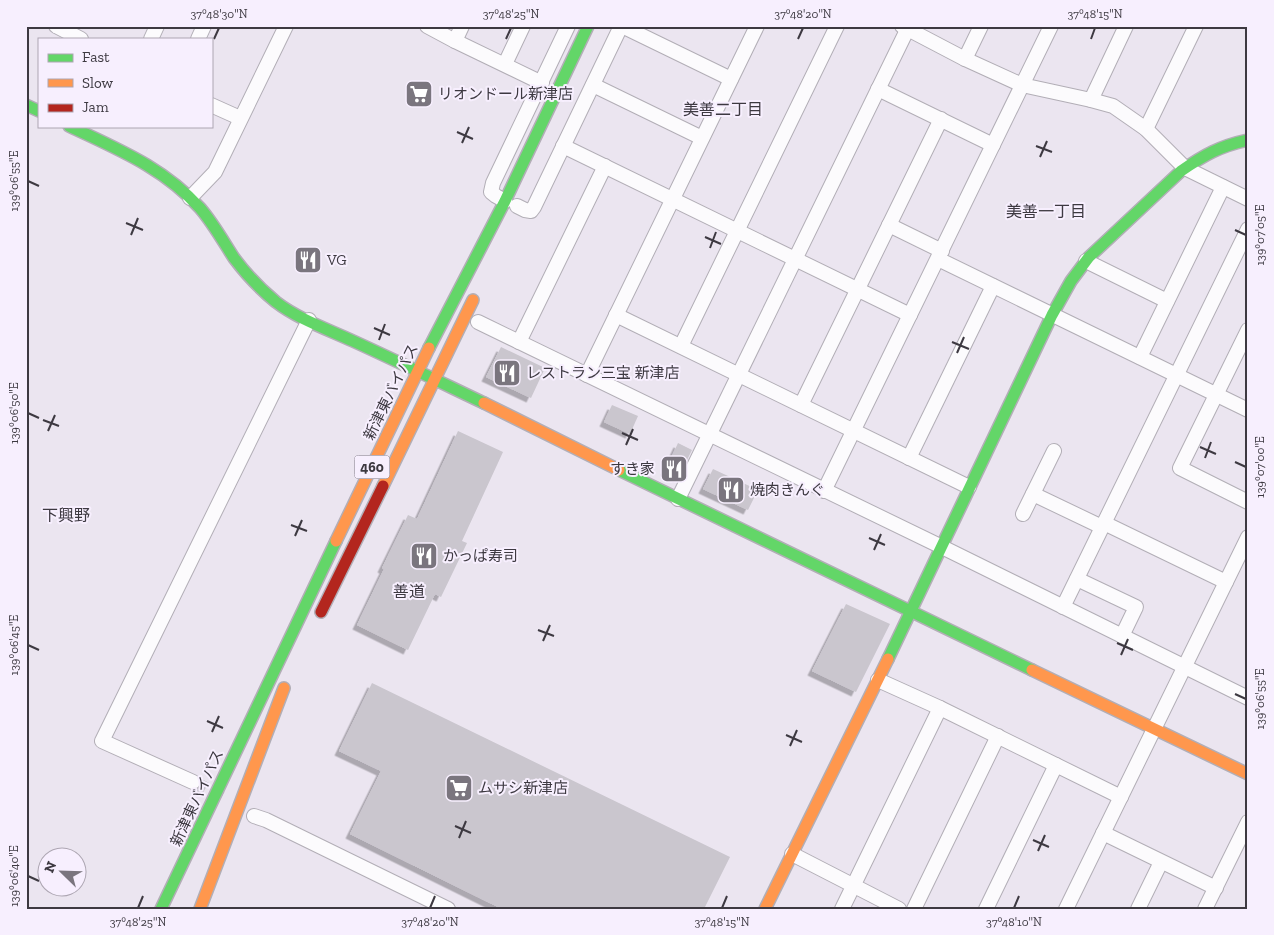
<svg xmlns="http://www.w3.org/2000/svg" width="1274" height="935" font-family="'Zilla Slab','Noto Sans JP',serif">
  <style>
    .building { fill: #cac6ce; filter: url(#shadow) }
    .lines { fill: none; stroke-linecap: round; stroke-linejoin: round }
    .street-tunnel { stroke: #c8c3cd; stroke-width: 14; stroke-dasharray: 14 7; stroke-linecap: butt }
    .street-casing { stroke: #b2aeb6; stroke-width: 16 }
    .fast-casing { stroke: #b2aeb6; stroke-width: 14 }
    .slow-casing { stroke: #b2aeb6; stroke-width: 14 }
    .jam-casing { stroke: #b2aeb6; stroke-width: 14 }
    .street { stroke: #fcfbfd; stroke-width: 14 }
    .fast { stroke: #63d668; stroke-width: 11 }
    .slow { stroke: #ff974d; stroke-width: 11 }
    .jam { stroke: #b3261e; stroke-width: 11 }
    .ticks { fill: none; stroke: #3d3941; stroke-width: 2 }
    .labels { text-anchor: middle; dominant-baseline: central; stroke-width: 4; stroke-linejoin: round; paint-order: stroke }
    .shield { fill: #f7effe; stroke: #75707a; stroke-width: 1 }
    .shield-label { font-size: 14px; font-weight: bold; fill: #3d3941 }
    .poi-label { font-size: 15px; fill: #3d3941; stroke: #f7effe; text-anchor: start }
    .street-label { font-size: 15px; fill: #3d3941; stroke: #f7effe }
    .neighbourhood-label { font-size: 16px; fill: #3d3941; stroke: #f7effe }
    .neatline { fill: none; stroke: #3d3941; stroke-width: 2 }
    .ticks-label { font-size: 12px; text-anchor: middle; fill: #3d3941 }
  </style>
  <defs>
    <filter id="shadow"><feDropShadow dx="-4.5" dy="4.5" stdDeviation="0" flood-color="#0004"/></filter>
  </defs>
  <rect width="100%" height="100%" fill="#ebe5f0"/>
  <g class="building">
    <polygon points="501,347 545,368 531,398 486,377"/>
    <polygon points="612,405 638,416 630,434 604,422"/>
    <polygon points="458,431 503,452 462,541 467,543 441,597 435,594 408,650 357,625 384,569 382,568 408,515 417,519"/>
    <polygon points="678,443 692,450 678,478 665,471"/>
    <polygon points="713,469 758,490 748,510 703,489"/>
    <polygon points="846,604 890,624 856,692 812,671"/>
    <polygon points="372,683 730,857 704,909 502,909 350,834 381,771 339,751"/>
  </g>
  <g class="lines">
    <polyline class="street-tunnel" points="193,782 221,798"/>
    <g class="street-casing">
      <g id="street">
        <polyline points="56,26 81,39"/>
        <polyline points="427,26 455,41 542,83"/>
        <polyline points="622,26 731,79"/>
        <polyline points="902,26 965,59 1022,85 1091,100 1113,106 1146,129 1185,168 1248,199"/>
        <polyline points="151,39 157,26"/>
        <polyline points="198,39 204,26"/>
        <polyline points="455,41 462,26"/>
        <polyline points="965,59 981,26"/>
        <polyline points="505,64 523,26"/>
        <polyline points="593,85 702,138"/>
        <polyline points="878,89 993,145"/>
        <polyline points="1091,100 1126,26"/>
        <polyline points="211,105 240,118"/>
        <polyline points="1146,129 1196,26"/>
        <polyline points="563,146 910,315"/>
        <polyline points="190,198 215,172 286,26"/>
        <polyline points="505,201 496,196 491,192 493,183 568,26"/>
        <polyline points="517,206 525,210 531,211 534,207 621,26"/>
        <polyline points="889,225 942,251"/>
        <polyline points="938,259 1248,410"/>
        <polyline points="1086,261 1167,301"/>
        <polyline points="616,315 969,487"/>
        <polyline points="478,322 942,547 1248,698"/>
        <polyline points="1248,330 1180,468 1248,502"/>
        <polyline points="519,342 605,166"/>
        <polyline points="681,346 837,26"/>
        <polyline points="1140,357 1223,187"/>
        <polyline points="587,375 757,26"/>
        <polyline points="801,405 941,119"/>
        <polyline points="909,458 993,286"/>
        <polyline points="824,491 1051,26"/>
        <polyline points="1033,494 1102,527"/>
        <polyline points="678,499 909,26"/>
        <polyline points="1023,514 1054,451"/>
        <polyline points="1104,523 1226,582"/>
        <polyline points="1077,579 1136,607 1122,636"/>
        <polyline points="1063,607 1248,229"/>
        <polyline points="878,680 940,708 1121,797"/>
        <polyline points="193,782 102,741 309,320"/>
        <polyline points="254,816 266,820 448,909"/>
        <polyline points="1103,833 1216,888"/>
        <polyline points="792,854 899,909"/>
        <polyline points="842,909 940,708"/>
        <polyline points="914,909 998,736"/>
        <polyline points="986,909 1056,765"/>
        <polyline points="1066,909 1248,537"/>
        <polyline points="1138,909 1161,862"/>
        <polyline points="1205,909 1248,822"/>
      </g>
    </g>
    <g class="fast-casing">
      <g id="fast">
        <polyline points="26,105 39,111"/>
        <path d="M69 126C117 149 163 167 200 208 213 223 223 241 234 258 246 274 260 289 276 302 298 319 327 329 353 341 397 361 440 382 484 403"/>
        <polyline points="429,348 505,201 588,26"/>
        <polyline points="619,470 1032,670"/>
        <path d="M888 659 1052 315 1071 281 1089 257 1181 171C1204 155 1220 146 1248 140"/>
        <polyline points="161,909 336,541"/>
      </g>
    </g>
    <g class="slow-casing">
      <g id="slow">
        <polyline points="484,403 619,470"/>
        <polyline points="383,486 473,300"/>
        <polyline points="336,541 429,348"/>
        <polyline points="1032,670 1248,774"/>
        <polyline points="200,909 284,688"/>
        <polyline points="765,909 888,659"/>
      </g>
    </g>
    <g class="jam-casing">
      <polyline id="jam" points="321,612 383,486"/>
    </g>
    <use href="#street" class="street"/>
    <use href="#fast" class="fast"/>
    <use href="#slow" class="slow"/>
    <use href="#jam" class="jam"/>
  </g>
  <path class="ticks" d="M214 39 219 28M506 39 511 28M798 39 803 28M1091 39 1095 28M457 132 473 139M462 143 469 127M1036 146 1052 152M1040 157 1047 141M28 181 39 186M126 223 143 230M1235 230 1246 235M131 235 138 218M705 237 721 244M710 248 716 232M374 328 390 335M379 340 385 324M952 342 969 349M957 353 964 337M28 413 39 418M43 420 59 426M48 431 55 415M622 433 638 440M626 445 633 429M1200 447 1216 454M1205 458 1211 442M1235 462 1246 467M291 525 307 531M295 536 302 520M869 538 885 545M874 550 881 534M538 630 554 636M543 641 550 625M1117 643 1133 650M28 645 39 650M1121 655 1128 639M1235 694 1246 699M207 721 223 728M212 732 219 716M786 735 802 742M790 746 797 730M455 826 471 833M459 838 466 821M1033 840 1049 847M1038 851 1045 835M28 876 39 881M138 908 143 896M430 908 435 896M722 908 727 896M1014 908 1019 896"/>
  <defs>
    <g id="supermarket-square" transform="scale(1.4375)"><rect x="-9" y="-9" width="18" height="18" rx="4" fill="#7a757e" stroke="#f7effe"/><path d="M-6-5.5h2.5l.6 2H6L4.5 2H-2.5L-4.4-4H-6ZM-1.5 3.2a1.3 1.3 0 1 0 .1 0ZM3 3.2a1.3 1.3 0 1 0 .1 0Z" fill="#fff"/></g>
    <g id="restaurant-square" transform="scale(1.4375)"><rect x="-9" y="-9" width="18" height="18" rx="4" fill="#7a757e" stroke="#f7effe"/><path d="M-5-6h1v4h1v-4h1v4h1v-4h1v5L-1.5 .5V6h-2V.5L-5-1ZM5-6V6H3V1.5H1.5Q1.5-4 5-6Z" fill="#fff"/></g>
  </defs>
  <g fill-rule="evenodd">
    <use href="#supermarket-square" x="419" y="94"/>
    <use href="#restaurant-square" x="308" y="260"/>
    <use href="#restaurant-square" x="507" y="373"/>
    <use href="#restaurant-square" x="674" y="469"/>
    <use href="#restaurant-square" x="731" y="490"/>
    <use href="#restaurant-square" x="424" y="556"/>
    <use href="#supermarket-square" x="459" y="788"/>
  </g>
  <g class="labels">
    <rect class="shield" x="354.5" y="455.5" width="35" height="23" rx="4"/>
    <g class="shield-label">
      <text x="372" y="467">460</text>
    </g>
    <g class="poi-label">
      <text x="438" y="94">リオンドール新津店</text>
      <text x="327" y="260">VG</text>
      <text x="526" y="373">レストラン三宝 新津店</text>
      <text x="655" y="469" text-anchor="end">すき家</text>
      <text x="750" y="490">焼肉きんぐ</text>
      <text x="443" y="556">かっぱ寿司</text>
      <text x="478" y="788">ムサシ新津店</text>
    </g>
    <g class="street-label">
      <text transform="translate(391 392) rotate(-64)">新津東バイパス</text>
      <text transform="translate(197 798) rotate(-65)">新津東バイパス</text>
    </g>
    <g class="neighbourhood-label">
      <text x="723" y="109">美善二丁目</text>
      <text x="1046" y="211">美善一丁目</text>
      <text x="66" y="515">下興野</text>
      <text x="409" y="591">善道</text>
    </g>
  </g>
  <rect width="1274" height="935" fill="none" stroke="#f7effe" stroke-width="55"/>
  <rect x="38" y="38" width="175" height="90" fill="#f7effe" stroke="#ada6b2"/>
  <rect x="48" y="54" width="25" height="8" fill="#63d668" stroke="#ada6b2"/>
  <text x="82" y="62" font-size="15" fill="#3d3941">Fast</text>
  <rect x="48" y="79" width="25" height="8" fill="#ff974d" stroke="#ada6b2"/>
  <text x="82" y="88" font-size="15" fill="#3d3941">Slow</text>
  <rect x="48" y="104" width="25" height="8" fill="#b3261e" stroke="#ada6b2"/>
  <text x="82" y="112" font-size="15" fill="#3d3941">Jam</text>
  <g transform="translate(62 872) rotate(293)"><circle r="24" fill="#f7effe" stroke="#ada6b2"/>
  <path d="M0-4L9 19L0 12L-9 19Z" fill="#7a757e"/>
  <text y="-8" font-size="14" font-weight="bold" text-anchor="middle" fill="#3d3941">N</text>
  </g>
  <rect x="28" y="28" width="1218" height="880" class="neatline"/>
  <g class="ticks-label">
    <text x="219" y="18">37°48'30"N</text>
    <text x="511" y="18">37°48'25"N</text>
    <text x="803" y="18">37°48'20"N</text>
    <text x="1095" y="18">37°48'15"N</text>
    <text transform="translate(14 181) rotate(-90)" y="4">139°06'55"E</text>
    <text transform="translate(1260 235) rotate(-90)" y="4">139°07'05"E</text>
    <text transform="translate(14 413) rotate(-90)" y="4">139°06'50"E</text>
    <text transform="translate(1260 467) rotate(-90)" y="4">139°07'00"E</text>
    <text transform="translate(14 645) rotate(-90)" y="4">139°06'45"E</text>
    <text transform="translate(1260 699) rotate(-90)" y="4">139°06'55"E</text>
    <text transform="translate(14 876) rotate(-90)" y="4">139°06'40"E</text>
    <text x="138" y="926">37°48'25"N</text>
    <text x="430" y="926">37°48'20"N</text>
    <text x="722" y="926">37°48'15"N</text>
    <text x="1014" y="926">37°48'10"N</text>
  </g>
</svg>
